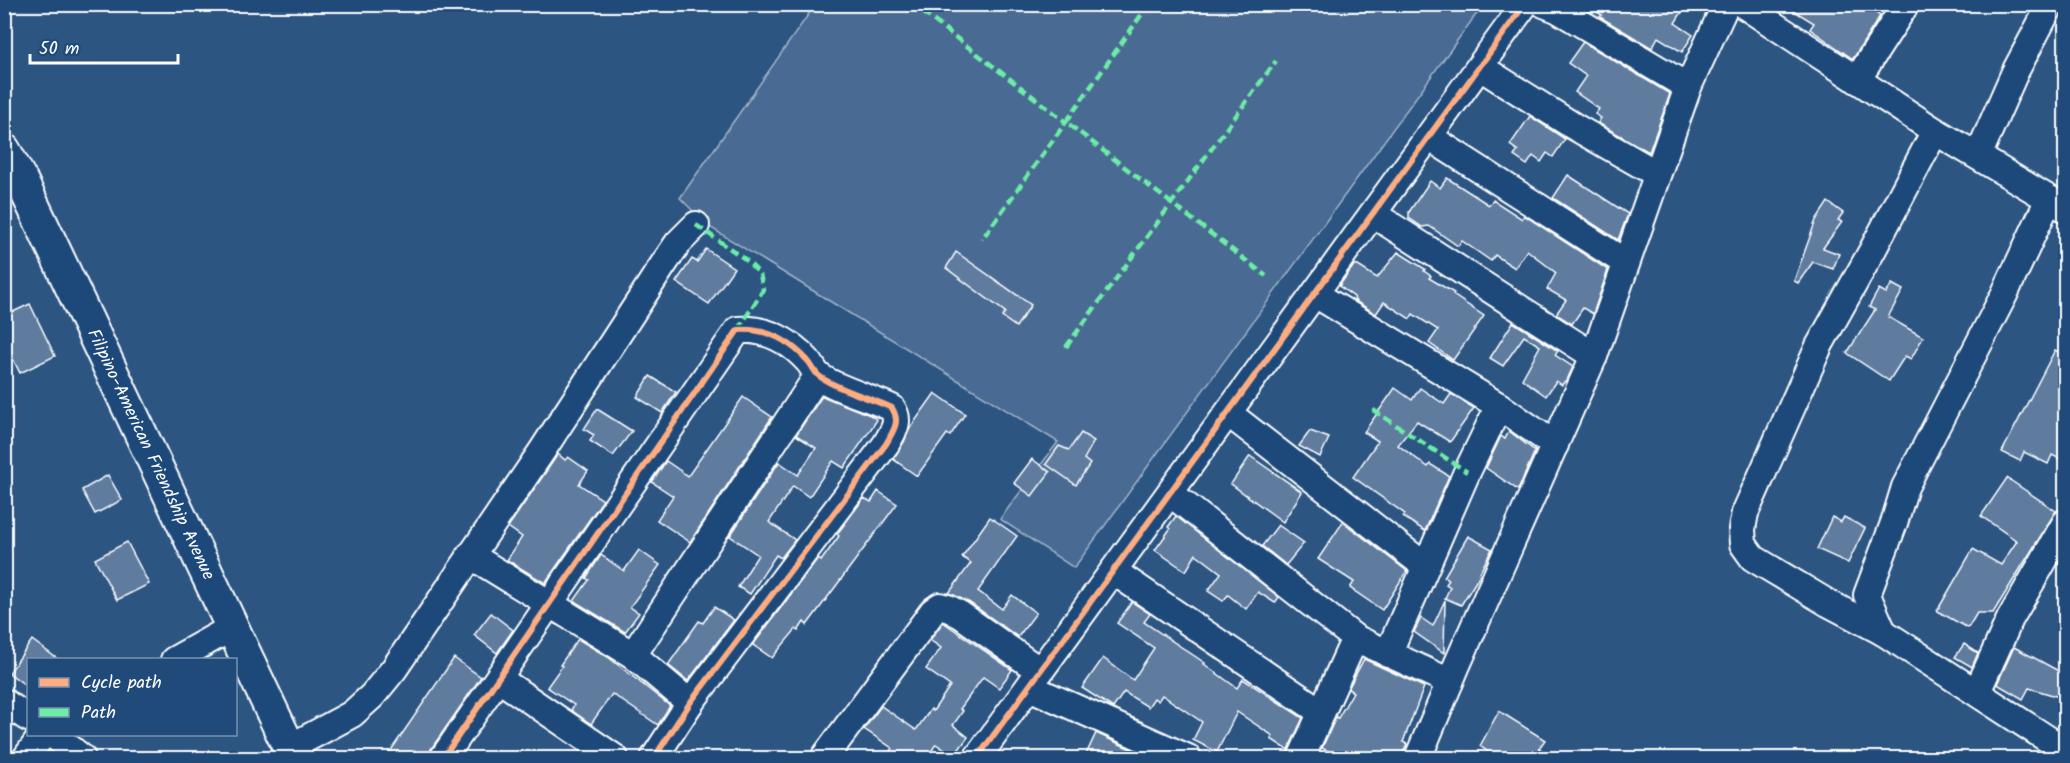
<svg xmlns="http://www.w3.org/2000/svg" width="2070" height="763" font-family="Kalam,sans-serif">
  <style>
    .green { fill: #486b92; stroke: #a4b5c8; stroke-width: 1.5 }
    .building { fill: #5e7c9f; stroke: #fff; stroke-width: 1.5 }
    .lines { fill: none; stroke-linecap: round; stroke-linejoin: round }
    .minor-casing { stroke: #fff; stroke-width: 30 }
    .major-casing { stroke: #fff; stroke-width: 36 }
    .minor { stroke: #1f4a7a; stroke-width: 26 }
    .major { stroke: #1f4a7a; stroke-width: 32 }
    .quiet { stroke: #6deda7; stroke-width: 4.5; stroke-dasharray: 9 4.5; stroke-linecap: butt }
    .cycleway-casing { stroke: #1f4a7a; stroke-width: 10 }
    .cycleway { stroke: #ffac80; stroke-width: 6 }
    .labels { text-anchor: middle; dominant-baseline: central; stroke-width: 4.5; stroke-linejoin: round; paint-order: stroke }
    .street-label { font-size: 18px; fill: #fff; stroke: #1f4a7a }
  </style>
  <rect width="100%" height="100%" fill="#2c5582"/>
  <filter id="ink" filterUnits="userSpaceOnUse"><feTurbulence type="fractalNoise" baseFrequency=".0167" numOctaves="2"/><feDisplacementMap in="SourceGraphic" scale="12" xChannelSelector="R" yChannelSelector="G"/><feConvolveMatrix kernelMatrix="1 2 1 2 8 2 1 2 1" color-interpolation-filters="sRGB"/></filter>
  <g filter="url(#ink)">
    <polygon class="green" points="815,5 1483,5 1074,568 1000,519 1058,442 708,226 680,198"/>
    <g class="building">
      <polygon points="1584,4 1687,4 1675,23 1693,35 1682,52 1658,37 1652,48 1600,17 1602,15"/>
      <polygon points="1783,4 1864,4 1880,16 1853,59 1810,29 1814,23"/>
      <polygon points="1583,42 1670,94 1649,152 1598,123 1601,118 1595,114 1599,109 1575,92 1586,76 1568,63"/>
      <polygon points="1530,116 1565,139 1553,157 1547,153 1541,162 1533,156 1527,165 1514,156 1518,151 1510,145"/>
      <polygon points="1568,175 1628,214 1618,240 1553,198"/>
      <polygon points="1447,178 1489,205 1493,200 1522,219 1524,215 1608,270 1593,314 1583,308 1572,324 1556,314 1566,300 1547,289 1556,273 1527,250 1515,268 1495,255 1491,261 1462,241 1458,246 1429,226 1422,227 1409,218 1409,212 1430,181 1440,188"/>
      <polygon points="1828,202 1843,213 1838,220 1842,222 1823,248 1839,254 1833,269 1813,262 1798,283 1794,281 1816,220"/>
      <polygon points="706,249 734,268 709,304 676,282 692,259 697,262"/>
      <polygon points="956,252 1031,305 1016,327 1002,317 1005,312 946,268"/>
      <polygon points="1398,252 1425,269 1424,271 1431,276 1429,278 1454,293 1453,295 1484,316 1453,360 1429,343 1438,330 1413,314 1410,319 1384,302 1376,314 1355,301 1354,297 1339,286 1355,264 1377,278"/>
      <polygon points="1892,284 1903,290 1888,317 1923,337 1911,359 1905,356 1889,381 1847,353 1875,310 1869,307 1879,289 1886,293"/>
      <polygon points="30,304 55,356 20,373 4,341 4,316"/>
      <polygon points="1513,322 1558,351 1555,355 1573,367 1566,382 1565,381 1562,385 1556,381 1546,396 1522,379 1540,346 1524,336 1503,366 1490,358"/>
      <polygon points="2055,350 2066,356 2066,462 2052,455 2048,464 2024,452 2020,461 2002,452"/>
      <polygon points="650,376 676,392 662,413 637,397"/>
      <polygon points="1395,388 1412,400 1420,388 1444,404 1451,394 1474,408 1450,442 1417,421 1398,445 1428,467 1430,464 1449,476 1425,531 1403,517 1405,514 1353,477 1378,441 1364,432"/>
      <polygon points="935,393 965,414 950,436 947,434 917,476 893,459 904,442 910,428"/>
      <polygon points="822,396 870,415 877,420 844,468 833,461 809,497 793,486 769,522 795,540 781,558 776,555 750,594 738,587 758,555 730,536 779,462 798,475 816,448 796,435"/>
      <polygon points="743,397 772,417 690,542 657,520 673,496 652,482 666,461 688,476"/>
      <polygon points="597,409 632,431 613,456 590,441 594,435 584,429"/>
      <polygon points="1310,431 1329,438 1320,457 1299,446"/>
      <polygon points="1509,431 1535,451 1518,490 1486,468 1501,436 1505,439"/>
      <polygon points="1081,433 1094,441 1084,459 1090,464 1076,485 1046,464 1059,446 1069,450"/>
      <polygon points="558,454 565,460 568,457 588,471 579,484 603,500 545,583 507,560 522,537 508,527"/>
      <polygon points="1250,456 1302,492 1283,522 1231,484"/>
      <polygon points="1032,459 1050,472 1032,496 1014,483"/>
      <polygon points="108,475 122,500 95,514 82,490"/>
      <polygon points="2007,478 2056,511 1993,613 1977,613 1968,628 1937,611 1973,549 2001,565 2017,541 1981,516"/>
      <polygon points="878,491 897,504 807,625 804,622 798,631 796,629 772,658 753,645 818,558 821,561 839,536 837,534 864,498 871,502"/>
      <polygon points="1176,516 1279,597 1275,603 1258,592 1246,609 1228,595 1223,601 1208,591 1221,573 1196,554 1186,571 1155,550 1170,529 1168,527"/>
      <polygon points="990,517 1017,536 978,591 1002,609 1012,595 1036,613 1018,637 970,603 949,593 971,563 962,557"/>
      <polygon points="1832,517 1841,522 1844,517 1865,528 1848,563 1817,549"/>
      <polygon points="1343,522 1407,571 1382,610 1350,588 1354,582 1318,559"/>
      <polygon points="1278,525 1304,543 1286,565 1262,546"/>
      <polygon points="1468,536 1492,549 1479,574 1480,575 1461,605 1445,598 1450,587 1446,584 1449,580 1444,577"/>
      <polygon points="127,542 149,584 117,600 95,559"/>
      <polygon points="639,550 660,565 630,607 639,613 625,632 574,601 589,580 586,578 601,555 624,571"/>
      <polygon points="1445,600 1444,653 1414,632 1421,618 1433,626"/>
      <polygon points="1132,602 1150,614 1144,622 1205,663 1204,664 1237,688 1243,679 1303,718 1288,750 1271,739 1273,736 1237,712 1217,752 1193,740 1202,722 1162,695 1158,701 1154,698 1148,707 1124,692 1113,708 1082,688 1103,658 1133,680 1154,648 1117,623"/>
      <polygon points="714,607 734,620 688,681 668,665 699,621 703,623"/>
      <polygon points="491,613 513,630 497,653 474,635"/>
      <polygon points="943,622 1012,670 999,688 983,677 960,709 963,711 953,725 968,737 954,756 936,744 926,759 885,759 892,748 864,729 881,706 916,730 931,709 933,711 950,686 926,669 941,648 930,640"/>
      <polygon points="578,639 608,657 670,706 658,725 612,694 591,724 571,710 574,705 547,687 562,666 560,665"/>
      <polygon points="32,640 59,660 28,660 28,687 9,673"/>
      <polygon points="1964,644 1978,653 1972,667 1955,657"/>
      <polygon points="2014,647 2066,675 2066,699 2029,688 2023,699 1997,684"/>
      <polygon points="454,658 481,677 431,749 428,759 385,759"/>
      <polygon points="1364,659 1424,687 1403,742 1407,744 1400,759 1344,759 1322,748 1336,717 1338,718 1353,692 1348,689"/>
      <polygon points="1499,711 1545,740 1539,748 1553,759 1498,759 1480,746"/>
      <polygon points="1096,733 1152,759 1084,759"/>
    </g>
    <g class="lines">
      <g class="minor-casing">
        <g id="minor">
          <polyline points="1544,4 1557,9 1688,87"/>
          <polyline points="1742,4 1935,131 2066,209"/>
          <polyline points="1480,67 1575,127 1657,174"/>
          <polyline points="1857,80 1906,4"/>
          <polyline points="1935,131 1872,251 1819,346 1745,513 1742,529 1743,544 1753,558 1828,603 1883,632 2066,751"/>
          <polyline points="1429,137 1626,263"/>
          <polyline points="1978,156 2015,72 2051,4"/>
          <polyline points="1373,214 1594,356"/>
          <polyline points="1315,294 1499,406 1555,445"/>
          <polyline points="1228,413 1425,566"/>
          <polyline points="1170,493 1355,638 1450,682"/>
          <polyline points="470,555 633,655 690,703"/>
          <polyline points="1113,571 1321,712"/>
          <polyline points="1883,632 1867,595 1894,523 1905,487 2004,295 2049,199"/>
          <polyline points="1388,654 1467,472 1499,406"/>
          <polyline points="633,655 818,375"/>
          <polyline points="174,660 233,627"/>
          <polyline points="499,679 615,758"/>
          <polyline points="1029,687 1188,758"/>
          <polyline points="1977,692 2010,619 2066,522"/>
          <polyline points="4,702 28,718"/>
          <polyline points="52,734 82,758"/>
          <polyline points="289,748 352,714 372,696 394,669 542,451 663,265 678,243 696,225"/>
          <polyline points="26,758 43,734"/>
          <path d="M443 758 738 330C765 328 789 340 808 361 812 365 814 372 819 376 836 389 871 398 892 408 901 422 893 431 886 444L690 703 654 758"/>
          <polyline points="824,758 933,611 940,606 948,608 961,615 1040,671"/>
          <polyline points="977,758 1525,4"/>
          <polyline points="1301,758 1355,638"/>
          <polyline points="1418,758 1457,665 1594,356 1688,87 1726,4"/>
        </g>
      </g>
      <g class="major-casing">
        <g id="major">
          <path id="s1" d="M4 150 21 180 294 758"/>
        </g>
      </g>
      <use href="#minor" class="minor"/>
      <use href="#major" class="major"/>
      <g class="quiet">
        <polyline points="912,4 1066,122 982,239"/>
        <polyline points="1149,4 1066,122 1266,276"/>
        <polyline points="696,225 745,259 760,274 763,290 738,330"/>
        <polyline points="1066,347 1276,61"/>
        <polyline points="1373,410 1467,472"/>
      </g>
      <g class="cycleway-casing">
        <g id="cycleway">
          <path d="M443 758 738 330C765 328 789 340 808 361 812 365 814 372 819 376 836 389 871 398 892 408 901 422 893 431 886 444L690 703 654 758"/>
          <polyline points="977,758 1525,4"/>
        </g>
      </g>
      <use href="#cycleway" class="cycleway"/>
    </g>
  </g>
  <g class="labels">
    <g class="street-label">
      <text stroke="none"><textPath href="#s1" startOffset="338">Filipino-American Friendship Avenue</textPath></text>
    </g>
  </g>
  <rect width="2070" height="763" fill="none" stroke="#1f4a7a" stroke-width="24"/>
  <rect x="12" y="12" width="2046" height="739" fill="none" stroke="#fff" stroke-width="2" filter="url(#ink)"/>
  <rect x="27" y="658" width="210" height="78" fill="#1f4a7a" stroke="#7992af" stroke-width="1.5"/>
  <rect x="39" y="678" width="30" height="9" fill="#ffac80" stroke="#7992af" stroke-width="1.5"/>
  <text x="81" y="688" font-size="18" fill="#ffffff">Cycle path</text>
  <rect x="39" y="708" width="30" height="9" fill="#6deda7" stroke="#7992af" stroke-width="1.5"/>
  <text x="81" y="718" font-size="18" fill="#ffffff">Path</text>
  <path d="M30 54v9h148v-9" fill="none" stroke="#ffffff" stroke-width="3"/>
  <text x="39" y="54" font-size="18" fill="#ffffff" stroke="#1f4a7a" stroke-width="4.5" paint-order="stroke">50 m</text>
</svg>
